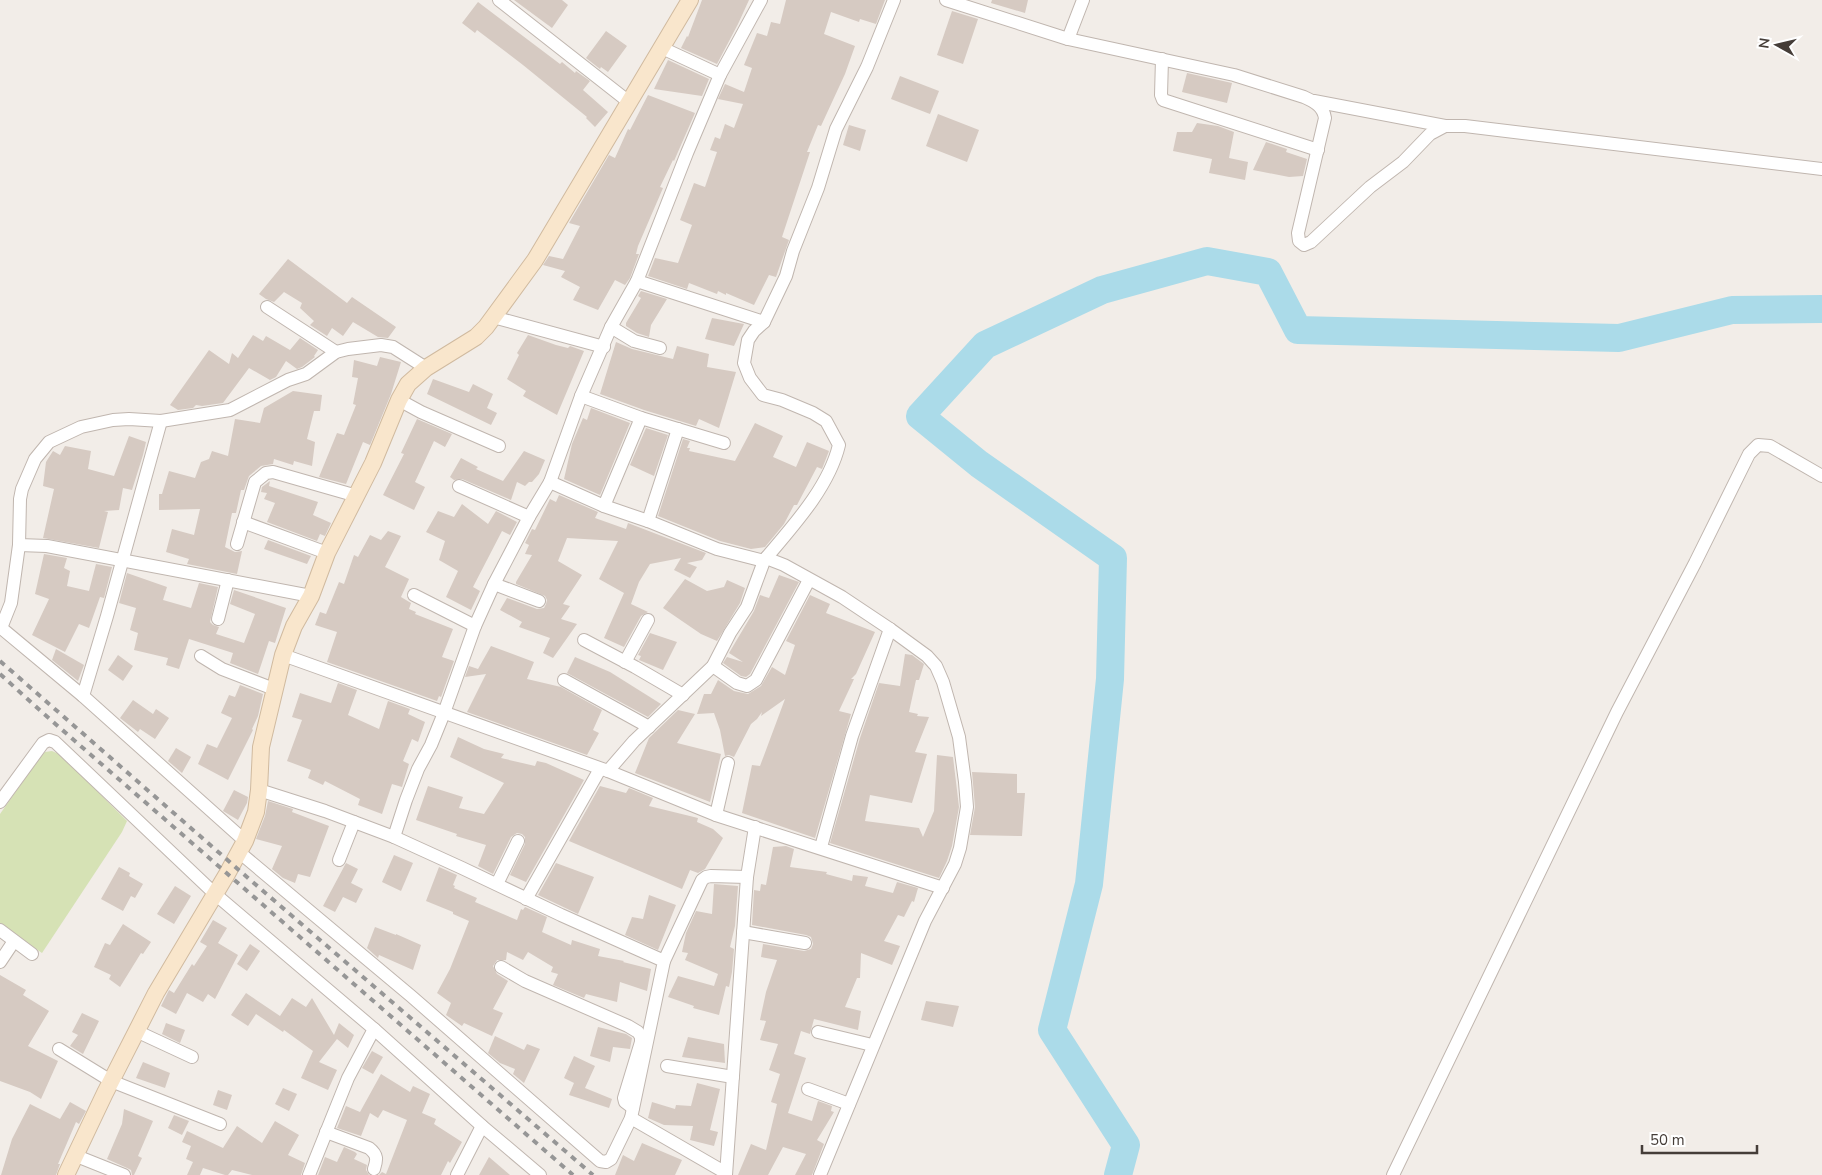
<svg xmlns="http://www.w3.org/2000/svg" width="1822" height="1175" font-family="'Nunito Sans',sans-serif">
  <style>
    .green { fill: #d6e2b5 }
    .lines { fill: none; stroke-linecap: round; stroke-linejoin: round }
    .river { stroke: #abdbe9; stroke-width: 28 }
    .building { fill: #d6cac2 }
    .street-casing { stroke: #c0b6af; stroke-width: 14 }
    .secondary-casing { stroke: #d0ba9f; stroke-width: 18 }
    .street { stroke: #fff; stroke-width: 12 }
    .secondary { stroke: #f9e6cc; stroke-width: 16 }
    .rail { stroke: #969696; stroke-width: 4; stroke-dasharray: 6 6; stroke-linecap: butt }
  </style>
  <rect width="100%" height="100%" fill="#f2ede8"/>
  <polygon class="green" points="52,751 61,755 127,821 122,832 42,953 0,924 0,814 40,757 45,752"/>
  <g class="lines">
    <polyline class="river" points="1118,1175 1126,1145 1052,1030 1089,884 1110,679 1113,558 979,464 920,416 985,345 1102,290 1207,261 1268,272 1298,330 1619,338 1732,310 1822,309"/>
  </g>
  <g class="building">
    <polygon points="514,0 562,0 568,5 552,28"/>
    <polygon points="702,0 749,0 738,24 717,64 681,48 687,36 688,37"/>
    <polygon points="786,0 885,0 876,24 860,19 859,22 831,12 824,34 855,46 845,74 821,126 818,125 807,152 810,152 782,237 789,240 776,277 769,275 754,305 726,293 726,295 718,291 717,294 689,283 687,289 648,276 655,258 678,263 692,225 680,220 694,183 705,187 717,152 710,150 715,137 720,139 725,124 734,128 743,104 718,99 725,84 744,92 752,68 744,65 757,33 767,36 771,22 780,24"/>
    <polygon points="992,0 1028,0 1025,13 991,3"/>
    <polygon points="478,2 560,64 562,62 575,73 576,71 590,81 583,90 608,112 595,127 586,118 587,117 523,65 477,30 475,33 462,23"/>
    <polygon points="952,11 978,19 963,64 937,55"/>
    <polygon points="606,31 627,46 608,72 601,67 600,69 586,58"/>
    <polygon points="668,60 709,79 702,96 654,89"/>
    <polygon points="1187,73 1232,83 1227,103 1182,92"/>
    <polygon points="900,76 939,91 930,114 891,99"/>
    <polygon points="648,95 695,113 674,161 673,160 660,187 663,188 638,246 636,254 639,254 630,278 625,285 615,280 598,310 573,300 580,287 561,277 565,271 543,265 549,256 563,259 580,226 569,223 609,155 615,158 628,129 630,130"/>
    <polygon points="938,114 979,130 967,162 926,146"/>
    <polygon points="1197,123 1218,126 1234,132 1229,158 1248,162 1245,180 1209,173 1212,159 1173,151 1177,132 1192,132"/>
    <polygon points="849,125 866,130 860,151 843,145"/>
    <polygon points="1266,142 1287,149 1286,152 1307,159 1303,176 1289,177 1253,170"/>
    <polygon points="288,259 347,303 352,297 396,327 388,338 378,337 353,322 343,336 332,328 327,336 310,325 314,321 300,308 302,303 284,292 274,302 266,299 259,294"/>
    <polygon points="641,291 667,299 651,325 649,337 637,333 626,326 626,323 641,298 638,296"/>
    <polygon points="712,318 744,324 734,346 705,339"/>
    <polygon points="253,335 263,341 266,336 290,350 300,338 318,350 314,356 315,357 302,367 297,369 286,361 276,377 270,380 249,368 223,403 202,406 196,405 193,408 178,410 170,405 209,350 229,364 232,353 238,358"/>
    <polygon points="528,335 556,345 568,348 570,346 584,351 557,415 523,396 526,391 507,379 519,355 517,353"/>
    <polygon points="616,342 632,349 673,359 677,346 709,354 707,367 736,372 719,428 699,419 696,426 644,410 600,394"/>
    <polygon points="380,357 401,362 391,394 370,445 363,442 346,484 319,477 337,433 344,435 356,405 353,404 358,378 352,377 354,360 377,366"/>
    <polygon points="433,379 469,392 473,384 493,394 487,408 497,413 491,425 427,394"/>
    <polygon points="293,391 322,395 320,411 314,411 307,439 315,442 312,466 294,461 293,465 274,459 273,464 261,466 249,476 244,490 241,490 236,513 232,513 225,547 235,552 242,551 237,574 187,564 189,559 166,552 172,529 194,535 200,509 159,510 159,494 162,494 169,471 195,478 201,462 209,459 212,451 228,456 235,419 260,423 264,408"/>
    <polygon points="591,408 630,423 600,495 564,479 572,444 583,418 587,420"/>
    <polygon points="417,419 452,434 445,447 434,441 415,482 425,487 414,510 383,495 404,454 401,453"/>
    <polygon points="755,423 783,436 773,457 796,467 807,442 829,451 822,469 817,467 797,505 794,505 784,524 765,547 751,549 720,541 658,516 683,439 690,441 687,448 690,448 689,451 735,461"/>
    <polygon points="646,428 668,435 654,476 630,465"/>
    <polygon points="129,436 146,442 143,455 132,490 123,488 119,510 104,511 108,512 99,548 43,538 54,489 43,486 46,462 53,451 60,455 65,446 91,451 88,469 114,476"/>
    <polygon points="524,451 545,460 539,474 532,482 529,482 525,486 517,482 511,500 462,479 454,480 450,477 461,458 478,467 476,469 503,481"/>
    <polygon points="270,481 269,486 318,502 313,515 331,523 325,536 320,534 317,541 267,522 275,503 264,499 267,493 261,492 262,487"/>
    <polygon points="559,495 598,512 595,518 626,529 628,523 706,553 702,560 687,563 697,567 690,578 674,570 681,558 650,564 639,582 631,604 648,612 641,616 624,647 604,638 624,593 599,579 618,541 567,538 558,561 582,575 563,604 570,606 561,619 577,624 553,658 543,653 550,638 519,627 522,622 500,610 507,598 537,609 544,608 546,604 547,600 545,596 516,584 516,582 532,555 525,554 529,545 525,543 532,529 535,530 550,499 556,502"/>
    <polygon points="462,504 488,524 496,511 517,522 510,535 502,531 473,587 480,591 471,610 446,597 458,571 439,560 445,541 426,532 438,511 454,517"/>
    <polygon points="388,531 401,536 385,567 409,579 401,597 411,603 409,609 416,612 415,614 453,629 442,657 454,661 441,697 439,696 437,701 327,662 337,632 315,625 320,612 326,614 339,582 344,584 354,555 358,557 370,535 381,540"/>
    <polygon points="268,540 311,556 307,564 264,549"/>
    <polygon points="44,554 67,558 64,568 70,571 67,586 89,591 96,564 112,567 104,598 100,597 89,628 79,624 65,652 32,635 49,599 35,594"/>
    <polygon points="127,573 167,587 163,600 191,608 199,583 218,587 210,622 213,625 219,627 216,634 244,643 255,614 230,604 234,590 286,608 275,643 269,641 258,674 230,663 233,653 189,639 179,669 166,665 168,658 134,650 138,633 130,630 136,608 119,603"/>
    <polygon points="779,575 799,582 750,674 746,677 741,676 723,663 727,657 743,662 729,653 754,611 760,595 769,598"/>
    <polygon points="685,579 707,591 724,587 727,580 745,588 740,603 717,641 701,634 663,608"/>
    <polygon points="810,595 830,604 826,613 875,632 856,674 851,679 854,679 839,711 851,714 815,838 742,813 752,765 760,766 785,699 761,716 762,712 757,719 751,724 734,757 729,755 725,756 720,730 714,713 697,714 704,694 711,694 718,680 734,691 748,694 761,686 772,667 785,675 795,645 786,641"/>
    <polygon points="650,633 677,642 663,670 639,660 641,656 638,655"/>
    <polygon points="491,646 534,662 527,679 561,687 602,710 593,730 599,733 587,755 467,712 486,674 465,677 469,666 478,669"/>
    <polygon points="56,649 84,665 78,681 52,660"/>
    <polygon points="905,654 912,655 924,664 919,680 916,680 909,712 918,714 917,716 929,717 915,752 927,754 912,803 870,795 865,821 919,828 923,837 934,811 937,755 953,757 959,807 952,846 947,861 939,878 830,843 860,738 879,683 900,686"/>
    <polygon points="118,655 133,666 123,681 108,670"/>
    <polygon points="575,657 610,672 661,704 648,717 567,673"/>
    <polygon points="338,683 357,690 348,715 379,729 388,701 410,709 408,714 425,722 418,742 412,739 403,761 409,764 402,787 392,784 382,814 358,805 360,799 325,781 323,785 308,778 311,770 287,761 302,720 292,717 300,693 331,703"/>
    <polygon points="240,685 263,694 258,716 252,729 253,730 228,780 198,764 207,744 217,748 232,718 221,713 229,695 235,697"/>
    <polygon points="133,700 153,714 156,709 169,718 155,739 140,729 138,732 120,718"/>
    <polygon points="678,710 695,714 677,743 721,754 710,802 635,773 649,738"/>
    <polygon points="458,737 484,749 504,754 501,758 535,766 537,761 546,763 584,780 526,882 510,875 525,844 525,837 522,834 517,833 511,837 493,874 478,866 486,845 456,836 457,834 416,820 428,786 463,797 459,808 484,814 504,783 450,757"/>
    <polygon points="176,748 191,757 182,773 168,761"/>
    <polygon points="972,772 1017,774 1017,793 1025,793 1022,836 970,835 975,807"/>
    <polygon points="600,786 626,793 629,788 653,798 649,806 698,818 697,822 713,829 723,838 705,869 698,873 690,870 682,889 569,841"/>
    <polygon points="234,790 248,797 247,803 238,820 223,811"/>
    <polygon points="268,801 293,809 292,812 329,826 310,877 298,874 295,883 283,878 272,869 282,846 256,839 265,816"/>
    <polygon points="786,846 794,849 790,867 827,872 826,874 852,881 853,875 868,877 865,886 893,893 897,882 918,888 914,902 912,901 904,917 898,915 884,941 900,946 892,965 861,953 860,978 857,978 845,1007 861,1011 858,1030 814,1019 810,1034 801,1031 794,1054 806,1058 788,1113 812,1121 818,1101 832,1106 831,1111 834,1112 817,1140 824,1144 812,1175 795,1175 806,1154 783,1147 768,1175 738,1175 751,1144 766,1150 777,1104 771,1102 780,1074 769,1070 778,1044 760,1040 766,1021 760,1020 766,992 777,960 761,957 763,944 804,951 811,949 813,944 811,937 806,935 752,925 754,890 760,891 761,884 766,885 773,847"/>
    <polygon points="394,855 413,863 401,891 382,882"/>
    <polygon points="346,863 358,869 351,883 363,889 356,903 343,897 335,912 323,906"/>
    <polygon points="556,863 594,877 578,914 538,895"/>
    <polygon points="119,867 130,873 129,876 143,884 135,898 131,896 123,911 101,899"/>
    <polygon points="439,867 457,875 453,885 455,886 454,888 477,898 475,902 517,920 521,909 523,910 525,907 547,917 542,932 571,945 572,940 600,949 598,956 624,961 623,962 651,969 647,991 620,982 617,1002 586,994 584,998 553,985 558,974 551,972 553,967 528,952 523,960 507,952 506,960 497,960 493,966 497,974 508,981 493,1009 503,1013 492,1036 464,1023 462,1026 446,1015 451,1003 437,993 450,969 469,921 453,914 453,912 426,901"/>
    <polygon points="714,884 738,886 735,926 730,947 734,949 732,972 729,987 726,986 719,1015 693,1008 694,1006 668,997 678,976 714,986 718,974 685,960 688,953 682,952 686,933 696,911 712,914"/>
    <polygon points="175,886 191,896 174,924 157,914"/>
    <polygon points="649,895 676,905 658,950 625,935 632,917 643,919"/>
    <polygon points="213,920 227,928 218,943 238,955 215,999 208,994 203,1002 187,993 176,1014 161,1006 169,990 174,993 192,964 194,966 207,946 200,942"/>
    <polygon points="123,924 151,942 143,954 141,953 120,987 109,979 111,975 94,967 105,943 110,945"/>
    <polygon points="375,927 396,935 396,934 421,945 413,970 379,955 378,958 367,948"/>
    <polygon points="250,944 260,951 247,971 237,964"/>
    <polygon points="0,975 26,990 23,995 49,1011 28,1046 58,1061 41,1099 30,1092 0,1081"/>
    <polygon points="246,993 280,1016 292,998 306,1007 312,998 334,1035 339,1023 354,1035 348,1048 337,1039 319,1062 337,1070 328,1090 301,1078 313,1051 284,1030 283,1032 256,1014 248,1026 231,1015"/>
    <polygon points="926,1001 959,1006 953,1027 921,1020"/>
    <polygon points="82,1013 99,1021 83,1054 70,1046 78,1035 72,1032"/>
    <polygon points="166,1023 185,1030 180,1043 162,1034"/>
    <polygon points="598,1027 626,1034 632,1038 630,1049 613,1047 610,1062 590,1056"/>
    <polygon points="495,1036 524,1050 527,1044 540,1049 524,1083 513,1074 515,1069 500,1063 488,1053"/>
    <polygon points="688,1037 724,1044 725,1063 682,1057"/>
    <polygon points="372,1051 383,1057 373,1074 362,1068"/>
    <polygon points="574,1056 595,1066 585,1088 612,1099 609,1108 569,1095 574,1083 564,1078"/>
    <polygon points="143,1062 170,1073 165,1088 136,1078"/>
    <polygon points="381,1074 410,1092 413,1086 430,1094 422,1113 436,1119 434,1124 462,1142 450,1163 448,1161 441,1175 379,1175 382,1172 386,1174 407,1120 383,1110 378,1118 370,1113 361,1136 337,1128 346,1106 360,1112"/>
    <polygon points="697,1083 720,1089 710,1130 718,1132 714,1146 690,1140 693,1126 664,1125 648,1118 652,1102 675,1109 676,1105 691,1106"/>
    <polygon points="283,1088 297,1094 289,1111 275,1104"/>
    <polygon points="218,1090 232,1095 227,1110 213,1105"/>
    <polygon points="70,1102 86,1111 79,1124 76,1122 58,1164 60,1164 56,1175 1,1175 12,1139 30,1104 60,1119"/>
    <polygon points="124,1109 153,1121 138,1156 142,1158 134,1175 132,1175 131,1170 127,1168 107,1159 122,1124"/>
    <polygon points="174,1115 189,1121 182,1135 168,1128"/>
    <polygon points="275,1121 299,1135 288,1155 305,1163 301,1175 252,1175 232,1170 228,1175 225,1175 203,1168 200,1175 187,1175 193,1162 186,1159 191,1146 182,1142 187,1131 223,1148 237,1126 262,1143"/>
    <polygon points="642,1143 682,1160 675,1175 615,1175 623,1155 634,1161"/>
    <polygon points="344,1147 355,1152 357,1154 354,1159 367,1165 366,1170 369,1175 318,1175 325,1157 337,1162"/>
    <polygon points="489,1157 510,1175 479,1175"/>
  </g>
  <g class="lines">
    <g class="street-casing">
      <g id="street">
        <polyline points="499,0 629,102"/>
        <path d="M946 0 1068 39 1234 75 1304 97C1315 102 1323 106 1325 118L1298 233 1299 241 1304 245 1311 242 1370 187 1403 162 1430 134 1445 126H1465L1822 169"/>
        <polyline points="1068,39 1083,0"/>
        <polyline points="662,48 720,75"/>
        <polyline points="1162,59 1161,95 1163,100 1318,150"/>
        <polyline points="1314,101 1445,126"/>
        <polyline points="637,281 764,322"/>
        <polyline points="267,307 336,352"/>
        <polyline points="493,317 604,347"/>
        <polyline points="611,327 634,341 660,348"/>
        <polyline points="581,396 641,418 724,443"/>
        <polyline points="399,400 421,412 499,446"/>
        <polyline points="550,482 604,506 648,521 717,549 764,561 766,558 784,565 842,597 890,629 927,656 936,666 943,682 959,737 965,782 967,807 960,848 955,864 925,921 820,1175"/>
        <polyline points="459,486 529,517"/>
        <polyline points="604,506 641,418"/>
        <polyline points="648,521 678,429"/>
        <polyline points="243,522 327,553"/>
        <polyline points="237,544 255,482 266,473 273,472 357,496"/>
        <polyline points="19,545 47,546 311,596"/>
        <path d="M766 558C793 526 829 487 839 445L826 421 813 413 782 400 763 395 750 378 744 363 748 340 754 331 764 322 786 276 793 251 818 188 836 129 867 67 894 0"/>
        <polyline points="494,584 539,601"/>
        <polyline points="414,595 475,626"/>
        <polyline points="218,619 228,580"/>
        <polyline points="0,627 83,696 245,841"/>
        <polyline points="1,628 11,603 19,545 20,499 22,489 35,459 49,442 81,427 113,420 129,419 161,421 230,410 288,380 306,374 336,352 348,349 381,345 393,347 426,368"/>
        <polyline points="584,640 635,667 683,695"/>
        <polyline points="283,655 608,771 716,815 943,888"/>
        <polyline points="201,656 222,669 274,689"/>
        <polyline points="625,662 648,620"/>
        <polyline points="713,666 737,683 747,686 756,680 809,580"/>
        <polyline points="564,680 649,727"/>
        <polyline points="83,696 107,616 161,421"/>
        <polyline points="608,771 634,741 713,666 730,633 747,607 764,561"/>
        <polyline points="0,802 43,743 49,740 55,742 215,894 374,1029 482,1126 540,1175"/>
        <polyline points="716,815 728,763"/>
        <polyline points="394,837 406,800 418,769 431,745 444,713 475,626 494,584 529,517 550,482 581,396 611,327 637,281 687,153 720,75 761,0"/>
        <polyline points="821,847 852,736 890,629"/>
        <polyline points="239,852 411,996 600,1161 606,1162 611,1159 631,1118 664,961 561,915 462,868 394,837 325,811 259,790"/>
        <polyline points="339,860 354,822"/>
        <polyline points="497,884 518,841"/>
        <polyline points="526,899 600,769"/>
        <polyline points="0,930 32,954"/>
        <polyline points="743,932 805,943"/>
        <polyline points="664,961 702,880 706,877 711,876 747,877"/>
        <polyline points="0,962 14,941"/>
        <polyline points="501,967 525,981 628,1026 638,1032 641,1037 641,1042 624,1098 625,1102 633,1108"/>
        <polyline points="136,1031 192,1057"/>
        <polyline points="818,1032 872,1045"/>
        <polyline points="59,1049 111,1081 220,1124"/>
        <polyline points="667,1066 733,1077"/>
        <polyline points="808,1089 849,1104"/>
        <polyline points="631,1118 726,1173"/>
        <path d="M326 1132 369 1148C378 1155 377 1160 374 1169"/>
        <polyline points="74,1155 124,1175"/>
        <polyline points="309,1175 348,1078 374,1029"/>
        <polyline points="457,1175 482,1126"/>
        <polyline points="726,1175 747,877 755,827"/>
        <polyline points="1393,1175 1617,712 1695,563 1749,454 1758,445 1770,446 1822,476"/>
      </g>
    </g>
    <g class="secondary-casing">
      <polyline id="secondary" points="66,1175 105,1093 156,993 227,874 245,841 256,812 259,790 261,747 283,655 294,626 311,596 327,553 373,463 399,400 408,384 426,368 476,337 486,327 535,260 690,0"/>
    </g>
    <use href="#street" class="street"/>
    <use href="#secondary" class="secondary"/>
    <g class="rail">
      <polyline points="0,661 248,878 593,1175"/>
      <polyline points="0,674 44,714 573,1175"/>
    </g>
  </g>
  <g transform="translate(1777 45) rotate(278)" stroke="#ffffff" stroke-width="4" paint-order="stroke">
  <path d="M0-4L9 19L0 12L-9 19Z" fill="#453d38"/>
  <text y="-8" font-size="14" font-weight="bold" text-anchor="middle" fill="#453d38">N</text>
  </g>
  <path d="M1642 1145v8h115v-8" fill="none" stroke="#453d38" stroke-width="2.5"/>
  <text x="1650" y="1145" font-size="15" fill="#453d38" stroke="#ffffff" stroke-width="4" paint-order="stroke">50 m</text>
</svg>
